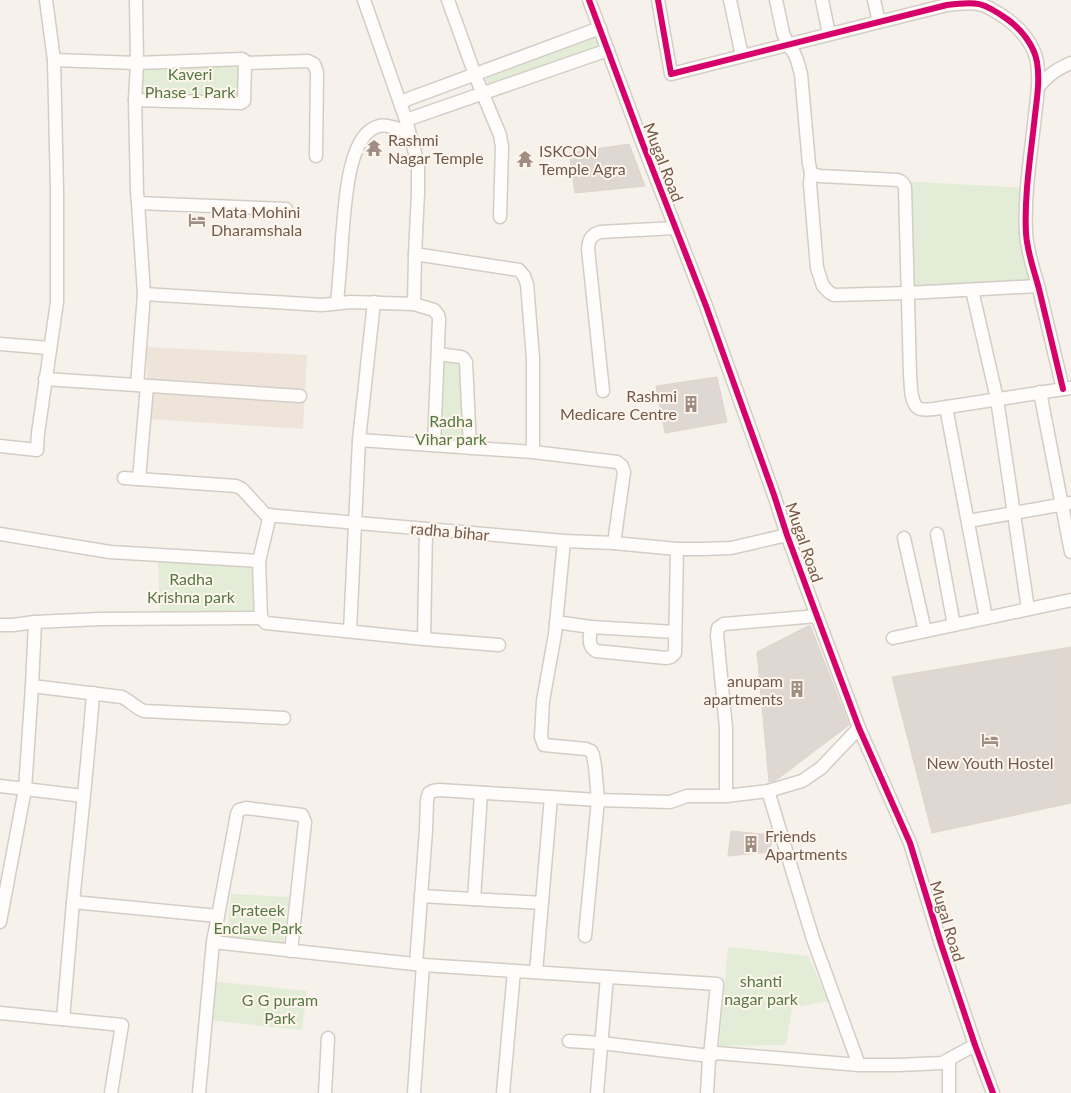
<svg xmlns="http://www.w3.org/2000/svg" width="1071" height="1093" font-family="Lato,sans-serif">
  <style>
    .residential { fill: #efe4d9 }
    .green { fill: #e3ecd6 }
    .building { fill: #dfd7d1; stroke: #dfd4cd }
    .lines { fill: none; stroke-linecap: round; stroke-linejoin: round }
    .minor-casing { stroke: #d3cdc6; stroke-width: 15 }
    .minor { stroke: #fefdfc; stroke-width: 12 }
    .cycleway-casing { stroke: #fef6ec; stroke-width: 9 }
    .cycleway { stroke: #d6006c; stroke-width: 6 }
    .labels { text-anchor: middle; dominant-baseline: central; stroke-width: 4; stroke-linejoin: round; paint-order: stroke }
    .park-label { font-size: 16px; fill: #557845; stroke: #fef6ec }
    .poi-label { font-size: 16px; fill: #72594d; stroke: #fef6ec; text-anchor: start }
    .street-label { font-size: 16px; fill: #72594d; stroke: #fef6ec }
  </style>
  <rect width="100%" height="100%" fill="#f6f1eb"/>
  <polygon class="residential" points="146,347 307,355 303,429 149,419"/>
  <g class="green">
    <polygon points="595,30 602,52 491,90 483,72"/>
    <polygon points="137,63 245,63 244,101 135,100"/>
    <polygon points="901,181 1028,188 1027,239 1038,286 908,293"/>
    <polygon points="438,354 463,358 470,448 434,445"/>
    <polygon points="158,555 259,561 261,618 160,618"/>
    <polygon points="231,894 289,897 283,944 227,939"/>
    <polygon points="728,947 808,956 828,1001 792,1008 786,1045 719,1046"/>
    <polygon points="211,981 307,991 302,1030 208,1020"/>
  </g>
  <g class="building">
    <polygon points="629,144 645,186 575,193 569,153"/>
    <polygon points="717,377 727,422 665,433 656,386"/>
    <polygon points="810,625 849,725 775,781 769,782 757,652"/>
    <polygon points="1071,647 1071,803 932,833 892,677"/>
    <polygon points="731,831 772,835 770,852 728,856"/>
  </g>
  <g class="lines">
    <g class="minor-casing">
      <g id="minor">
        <polyline points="136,0 137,63 135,100 137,192 138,203 286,209"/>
        <polyline points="364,0 406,120 418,164 418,192 415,254 414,304"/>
        <polyline points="448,0 475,75 500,135 502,147 500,217"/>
        <polyline points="589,0 642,142 706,306 774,495 787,535 817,616 859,728 910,843 941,944 975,1045 993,1093"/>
        <path d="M658 0 671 74 947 5C977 1 983 2 1007 19 1021 29 1034 45 1037 62 1040 80 1037 98 1035 115 1031 154 1024 194 1026 233 1027 252 1034 270 1039 289 1047 322 1055 355 1063 389"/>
        <polyline points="730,0 742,56"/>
        <path d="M776 0 783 33 788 45 794 53 797 60 801 74 809 164 811 173 819 176 898 180C903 182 904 184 905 188L910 375C911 384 910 402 918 408 922 411 929 409 934 409L1071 388"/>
        <polyline points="822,0 829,34"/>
        <polyline points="874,0 879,22"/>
        <polyline points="54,60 137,63 242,59 244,60 245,63 308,61 314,64 317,72 316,156"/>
        <path d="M1038 87C1050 74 1055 70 1071 63"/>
        <polyline points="135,100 241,103 244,101 245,63"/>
        <polyline points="400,102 600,28"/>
        <polyline points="406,120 608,50"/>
        <polyline points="811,173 810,184 817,268 823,286 830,293 834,295 908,293 1038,286"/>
        <polyline points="415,254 519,270 524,276 527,284 533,358 533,452"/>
        <polyline points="972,290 997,399 1028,609"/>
        <polyline points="144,294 322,305 351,302 414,304 434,310 438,315 439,319 434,445"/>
        <path d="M337 303C339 281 341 259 342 238 345 211 346 134 379 126 388 124 401 130 409 133"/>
        <polyline points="0,344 49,348"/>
        <polyline points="438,354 461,357 463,358 466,362 470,448"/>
        <polyline points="45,379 300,396"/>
        <polyline points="137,385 144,294 138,203"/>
        <path d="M603 391 588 249C589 239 591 235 600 232L675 228"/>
        <polyline points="1040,392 1071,552"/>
        <polyline points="946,407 986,618"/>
        <polyline points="359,440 533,452 617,462 622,466 624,472 614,543"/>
        <polyline points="0,446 37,450 38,433 57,302 57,191 54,60 46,0"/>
        <polyline points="124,478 236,486 242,489 266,515 564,541 614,543 677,549 702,549 731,548 787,535"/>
        <polyline points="139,479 147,386"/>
        <polyline points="270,515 259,561 261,618 266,623 424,639 499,645"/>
        <polyline points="968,521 1071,503"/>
        <polyline points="0,534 110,552 259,561"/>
        <polyline points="937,534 954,625"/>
        <polyline points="904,538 925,631"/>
        <polyline points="564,541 555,634 543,701 541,737 544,745 586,749 591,751 593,755 595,766 598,800 585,936"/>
        <path d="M35 622 32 686 122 697C130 701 136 708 144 711L284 718"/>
        <polyline points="556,622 591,627"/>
        <polyline points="0,625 13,625 35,622 100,619 261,618"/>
        <polyline points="350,631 359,440 374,302"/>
        <path d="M675 632 591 627C590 637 587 646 596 651L666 658 671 657 675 653 677 549"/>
        <polyline points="893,638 1071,600"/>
        <polyline points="424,639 426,529"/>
        <path d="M93 693C88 763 80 832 73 902L218 916 213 942 199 1093"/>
        <polyline points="0,786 83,796"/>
        <polyline points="768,791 813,939 859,1065"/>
        <polyline points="726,796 726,728 717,635 718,628 724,624 817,616"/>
        <polyline points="421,896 542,903"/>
        <polyline points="474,899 481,793"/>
        <polyline points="218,916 237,814 239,810 246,808 302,815 305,822 291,951"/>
        <polyline points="0,922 25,789 32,686"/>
        <polyline points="213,942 423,965 717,984 710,1056 601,1043 569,1041"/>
        <polyline points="416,964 426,830 427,800 429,793 433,791 439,790 598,800 670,802 687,796 726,796 768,791 802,781 821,768 859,728"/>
        <polyline points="536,972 551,797"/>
        <polyline points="0,1013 122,1025 111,1093"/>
        <polyline points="63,1019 73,902"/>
        <polyline points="949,1060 949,1093"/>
        <polyline points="325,1093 328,1038"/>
        <polyline points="414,1093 423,965"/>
        <polyline points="503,1093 514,971"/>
        <polyline points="597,1093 607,977"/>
        <polyline points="707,1093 709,1059 710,1056 717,1053 859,1065 898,1065 942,1063 975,1045"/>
      </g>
    </g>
    <use href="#minor" class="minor"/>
    <g class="cycleway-casing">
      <g id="cycleway">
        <polyline points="589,0 642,142 706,306 774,495 787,535 817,616 859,728 910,843 941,944 975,1045 993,1093"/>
        <path d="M658 0 671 74 947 5C977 1 983 2 1007 19 1021 29 1034 45 1037 62 1040 80 1037 98 1035 115 1031 154 1024 194 1026 233 1027 252 1034 270 1039 289 1047 322 1055 355 1063 389"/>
      </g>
    </g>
    <use href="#cycleway" class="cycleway"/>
  </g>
  <defs>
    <g id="temple-bare" transform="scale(1.35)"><path d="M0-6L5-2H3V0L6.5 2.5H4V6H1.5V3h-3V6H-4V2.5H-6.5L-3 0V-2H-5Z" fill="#a08e84" stroke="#fef6ec" stroke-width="2.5" paint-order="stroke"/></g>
    <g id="hotel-bare" transform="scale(1.35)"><path d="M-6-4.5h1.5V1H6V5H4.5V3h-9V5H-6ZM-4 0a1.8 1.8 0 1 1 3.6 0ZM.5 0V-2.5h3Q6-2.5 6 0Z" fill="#a08e84" stroke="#fef6ec" stroke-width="2.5" paint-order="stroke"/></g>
    <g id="building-bare" transform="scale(1.35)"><path d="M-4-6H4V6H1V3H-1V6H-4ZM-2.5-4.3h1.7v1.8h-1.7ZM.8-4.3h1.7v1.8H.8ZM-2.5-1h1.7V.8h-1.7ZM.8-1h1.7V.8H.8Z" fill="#a08e84" stroke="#fef6ec" stroke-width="2.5" paint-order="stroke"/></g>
  </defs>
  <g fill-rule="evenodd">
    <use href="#temple-bare" x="374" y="148"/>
    <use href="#temple-bare" x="525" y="159"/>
    <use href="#hotel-bare" x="197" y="220"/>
    <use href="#building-bare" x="691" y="404"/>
    <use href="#building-bare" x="797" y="689"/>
    <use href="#hotel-bare" x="990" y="740"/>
    <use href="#building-bare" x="751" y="844"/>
  </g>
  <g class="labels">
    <g class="park-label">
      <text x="190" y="73">Kaveri<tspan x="190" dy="18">Phase 1 Park</tspan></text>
      <text x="451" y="420">Radha<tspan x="451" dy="18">Vihar park</tspan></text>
      <text x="191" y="578">Radha<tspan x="191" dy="18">Krishna park</tspan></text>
      <text x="258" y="909">Prateek<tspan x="258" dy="18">Enclave Park</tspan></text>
      <text x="761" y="980">shanti<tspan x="761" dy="18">nagar park</tspan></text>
      <text x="280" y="999">G G puram<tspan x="280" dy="18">Park</tspan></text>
    </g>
    <g class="poi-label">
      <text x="388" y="139">Rashmi<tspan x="388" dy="18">Nagar Temple</tspan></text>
      <text x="539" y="150">ISKCON<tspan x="539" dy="18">Temple Agra</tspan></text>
      <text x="211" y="211">Mata Mohini<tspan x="211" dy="18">Dharamshala</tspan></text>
      <text x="677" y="395" text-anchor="end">Rashmi<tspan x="677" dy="18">Medicare Centre</tspan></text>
      <text x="783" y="680" text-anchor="end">anupam<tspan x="783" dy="18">apartments</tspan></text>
      <text x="990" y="762" text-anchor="middle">New Youth Hostel</text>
      <text x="765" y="835">Friends<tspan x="765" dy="18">Apartments</tspan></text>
    </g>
    <g class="street-label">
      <text transform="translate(664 162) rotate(69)">Mugal Road</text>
      <text transform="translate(450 531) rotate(5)">radha bihar</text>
      <text transform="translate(805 542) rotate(71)">Mugal Road</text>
      <text transform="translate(948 921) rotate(73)">Mugal Road</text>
    </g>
  </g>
</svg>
